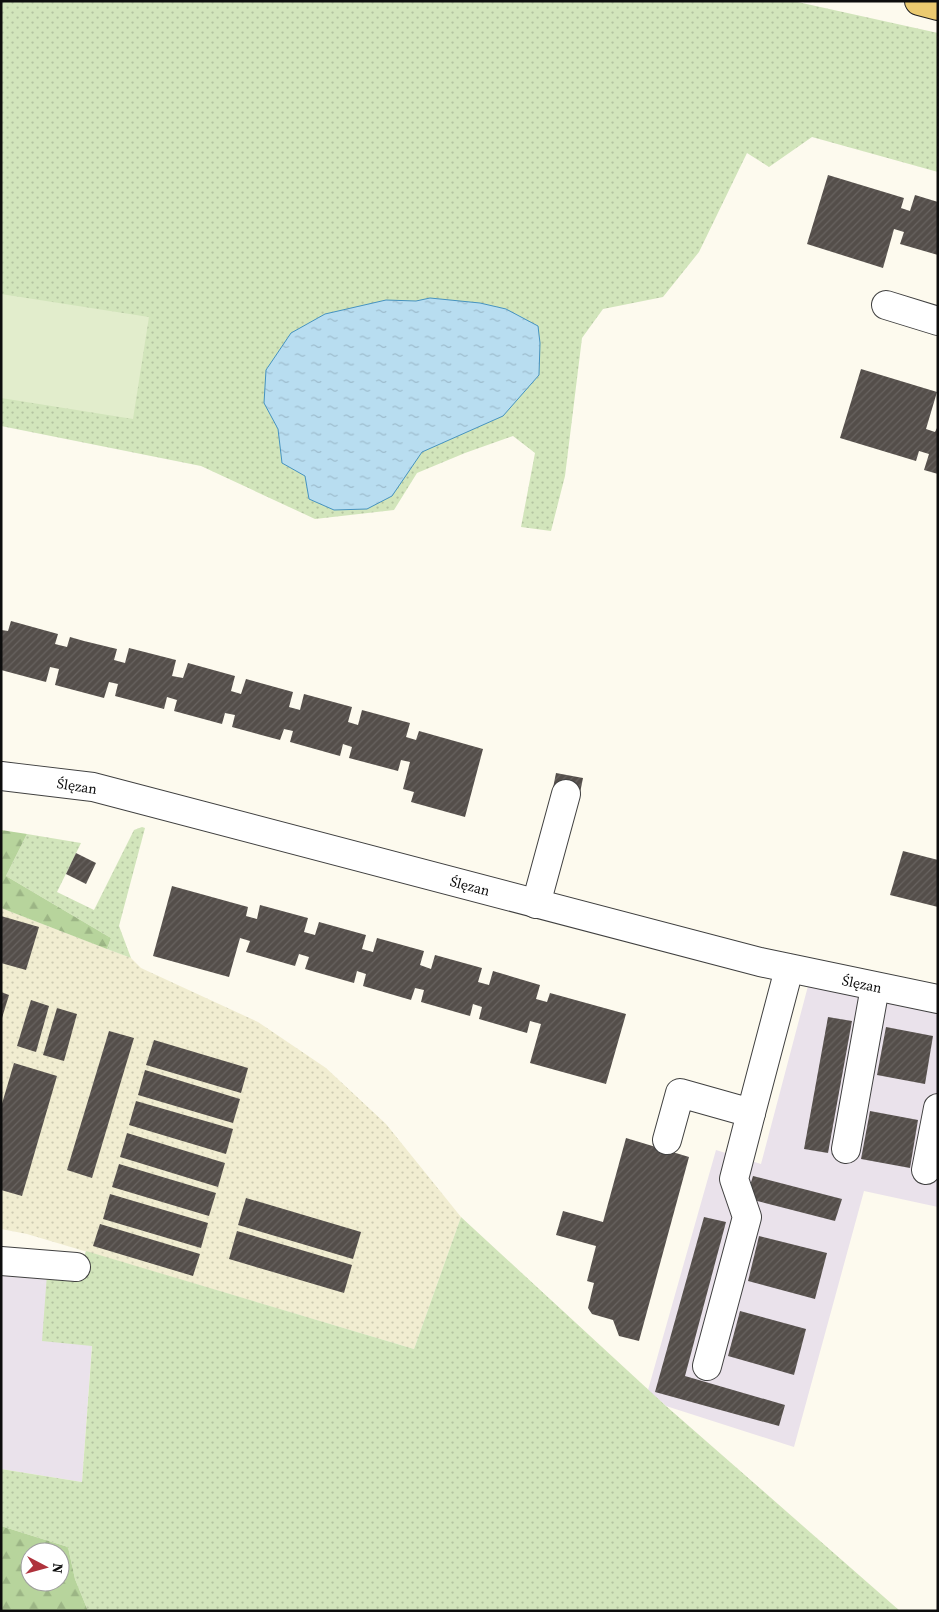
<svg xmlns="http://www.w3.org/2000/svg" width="939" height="1612" font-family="'Source Serif 4',serif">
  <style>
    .industrial { fill: #eae2eb }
    .farmland { fill: url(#farmland-dots) }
    .green { fill: url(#green-dots) }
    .forest { fill: url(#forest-firs); fill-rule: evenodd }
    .pitch { fill: #e2edcc }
    .water { fill: url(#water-ripples); stroke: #4693c0 }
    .building { fill: url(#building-hatch) }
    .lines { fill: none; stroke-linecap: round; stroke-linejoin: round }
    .minor-casing { stroke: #404040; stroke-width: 30 }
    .major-casing { stroke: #1e1e1e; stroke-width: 30 }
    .minor { stroke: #fff; stroke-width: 28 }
    .major { stroke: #ebca70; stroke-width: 28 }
    .labels { text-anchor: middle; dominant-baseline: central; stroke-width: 5; stroke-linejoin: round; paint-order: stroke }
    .street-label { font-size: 14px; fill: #0d0d0d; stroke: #fff }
  </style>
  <defs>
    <pattern id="farmland-dots" width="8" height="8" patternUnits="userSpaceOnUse" patternTransform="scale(1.25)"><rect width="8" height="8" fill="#f1edd1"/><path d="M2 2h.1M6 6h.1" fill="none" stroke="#cdcab2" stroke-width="1.8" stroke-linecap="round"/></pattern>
    <pattern id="green-dots" width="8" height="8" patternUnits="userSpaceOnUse" patternTransform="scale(1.25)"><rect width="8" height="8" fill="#d2e5bb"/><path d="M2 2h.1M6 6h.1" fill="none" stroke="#b3c3a0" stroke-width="1.8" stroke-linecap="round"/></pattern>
    <pattern id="forest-firs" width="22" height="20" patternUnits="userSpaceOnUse" patternTransform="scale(1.25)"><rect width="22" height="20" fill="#b7d49c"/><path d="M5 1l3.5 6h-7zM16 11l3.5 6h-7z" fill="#9cb585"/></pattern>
    <pattern id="water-ripples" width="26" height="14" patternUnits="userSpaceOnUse" patternTransform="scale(1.25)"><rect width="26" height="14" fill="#b8ddf0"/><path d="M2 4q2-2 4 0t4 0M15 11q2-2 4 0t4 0" fill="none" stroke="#9dbccd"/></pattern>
    <pattern id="building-hatch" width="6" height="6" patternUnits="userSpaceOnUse" patternTransform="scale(1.25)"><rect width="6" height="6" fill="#544e4a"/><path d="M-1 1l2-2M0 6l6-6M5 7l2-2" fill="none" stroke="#686360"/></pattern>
  </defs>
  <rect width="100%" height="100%" fill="#fdfaee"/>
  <g class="industrial">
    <polygon points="808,986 938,1011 938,1207 864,1191 794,1447 666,1406 648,1390 716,1150 761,1164"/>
    <polygon points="1,1271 47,1274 92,1345 82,1482 1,1469"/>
  </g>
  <polygon class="farmland" points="1,908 131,958 141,968 258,1022 326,1068 386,1124 461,1217 414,1349 27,1234 1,1229"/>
  <g class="green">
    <polygon points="1,1 793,1 938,33 938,172 812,137 769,167 747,153 699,252 663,297 603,309 582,338 565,476 551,531 521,527 535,453 513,436 465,453 417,473 394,510 315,519 201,466 1,426"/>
    <polygon points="142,827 145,828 119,926 131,958 107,949 111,938 6,876 27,834 81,843 57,892 94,910 134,830"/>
    <polygon points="461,1217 666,1406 900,1611 88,1611 75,1579 68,1547 1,1526 1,1469 82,1482 92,1346 42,1341 47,1274 76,1279 86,1251 414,1349"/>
  </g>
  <g class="forest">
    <polygon points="1,830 27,834 6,876 111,938 107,949 1,908"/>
    <path d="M1 1526 68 1547 75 1579 88 1611H1ZM30 1552H60V1582H30Z"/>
  </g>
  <polygon class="pitch" points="1,294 149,317 133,419 1,398"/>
  <polygon class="water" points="430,298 480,303 506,309 538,326 540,343 539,375 503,416 422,452 392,496 367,509 334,510 309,499 305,476 282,463 278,429 264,403 266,370 291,333 325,314 386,300 416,301"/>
  <g class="building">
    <polygon points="828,175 904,198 901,208 910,211 915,195 938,202 938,255 900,244 904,232 894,229 883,268 807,244"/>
    <polygon points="861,369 937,392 926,429 935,432 938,426 938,474 924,470 929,454 919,451 916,461 840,438"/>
    <polygon points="11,621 58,634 55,644 67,647 70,637 84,641 117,649 114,660 125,663 129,648 176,660 172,676 183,678 188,663 235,676 231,691 241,694 246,679 293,692 289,707 300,710 304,694 352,707 348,722 358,725 362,710 410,723 406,737 416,740 419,731 483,749 465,817 411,802 414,792 403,789 410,762 401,760 398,771 349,758 352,747 343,744 340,756 290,742 293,731 284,729 280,740 265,736 232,727 235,715 225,713 222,724 174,711 177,700 167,697 164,709 115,696 118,684 109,682 104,698 55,685 59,669 50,667 46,682 1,670 1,630 8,631"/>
    <polygon points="556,773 583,778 580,793 553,788"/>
    <polygon points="903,851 938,860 938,907 890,895"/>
    <polygon points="76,853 96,863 86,884 66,874"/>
    <polygon points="172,886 248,907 246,916 257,919 260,905 308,918 304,932 315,935 319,922 366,935 362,949 373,952 377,938 424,951 420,965 431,969 435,955 482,968 478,982 489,985 493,971 540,985 536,999 547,1002 550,993 626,1014 606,1084 530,1063 541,1024 530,1021 527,1033 479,1019 482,1007 473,1004 470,1016 421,1002 424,990 415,988 411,1000 363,986 366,974 357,971 354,983 305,969 309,957 299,954 295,966 246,952 250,941 240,938 229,977 153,956"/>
    <polygon points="1,916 39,927 26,970 1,963"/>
    <polygon points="1,992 9,995 2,1018 1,1018"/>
    <polygon points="31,1000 49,1006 36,1052 17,1046"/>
    <polygon points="57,1008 77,1014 64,1061 43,1055"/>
    <polygon points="828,1017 852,1021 828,1153 804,1149"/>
    <polygon points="886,1027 933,1036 925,1084 877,1075"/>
    <polygon points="109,1031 134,1038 92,1178 67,1170"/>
    <polygon points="154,1040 248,1068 241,1093 146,1065"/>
    <polygon points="14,1063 57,1076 22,1196 1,1190 1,1107"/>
    <polygon points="145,1070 240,1099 233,1123 138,1095"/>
    <polygon points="136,1101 233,1129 226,1154 129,1125"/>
    <polygon points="870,1111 918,1120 910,1168 861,1159"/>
    <polygon points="127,1133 225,1163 218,1187 120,1157"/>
    <polygon points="626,1138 689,1157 639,1341 619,1336 613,1320 592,1314 588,1308 594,1283 587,1281 596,1246 556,1235 563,1211 603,1222"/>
    <polygon points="119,1164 216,1193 209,1216 112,1187"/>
    <polygon points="753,1176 842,1199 835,1221 746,1198"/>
    <polygon points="110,1194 208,1223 201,1248 103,1219"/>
    <polygon points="246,1198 361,1232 353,1259 238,1225"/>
    <polygon points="704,1217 726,1222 685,1376 785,1405 779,1426 655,1392"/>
    <polygon points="100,1224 200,1254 193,1276 93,1246"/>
    <polygon points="237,1231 352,1265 344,1293 229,1259"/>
    <polygon points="759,1236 827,1253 815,1299 748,1281"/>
    <polygon points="740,1311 806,1329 794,1375 728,1356"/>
  </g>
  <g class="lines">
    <g class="minor-casing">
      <g id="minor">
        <polyline points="886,305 938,321"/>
        <polyline points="1,776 93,787 760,962 938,999"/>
        <polyline points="536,904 566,794"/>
        <polyline points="667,1140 680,1093 751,1113 789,969"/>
        <polyline points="846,1149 875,987"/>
        <polyline points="926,1170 938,1108"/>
        <polyline points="1,1261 76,1267"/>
        <polyline points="707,1366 747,1217 734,1179 751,1113"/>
      </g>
    </g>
    <g class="major-casing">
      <polyline id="major" points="919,1 938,6"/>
    </g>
    <use href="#minor" class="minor"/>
    <use href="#major" class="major"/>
  </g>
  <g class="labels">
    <g class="street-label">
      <text transform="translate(77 786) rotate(9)">Ślęzan</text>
      <text transform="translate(470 886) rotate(15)">Ślęzan</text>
      <text transform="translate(862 984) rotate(12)">Ślęzan</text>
    </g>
  </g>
  <rect width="939" height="1612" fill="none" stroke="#0d0d0d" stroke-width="5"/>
  <g transform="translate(45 1567) rotate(96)"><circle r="24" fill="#ffffff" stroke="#9e9e9e"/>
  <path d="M0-4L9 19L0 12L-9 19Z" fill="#af323c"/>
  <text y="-8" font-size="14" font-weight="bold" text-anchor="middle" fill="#0d0d0d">N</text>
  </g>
</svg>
